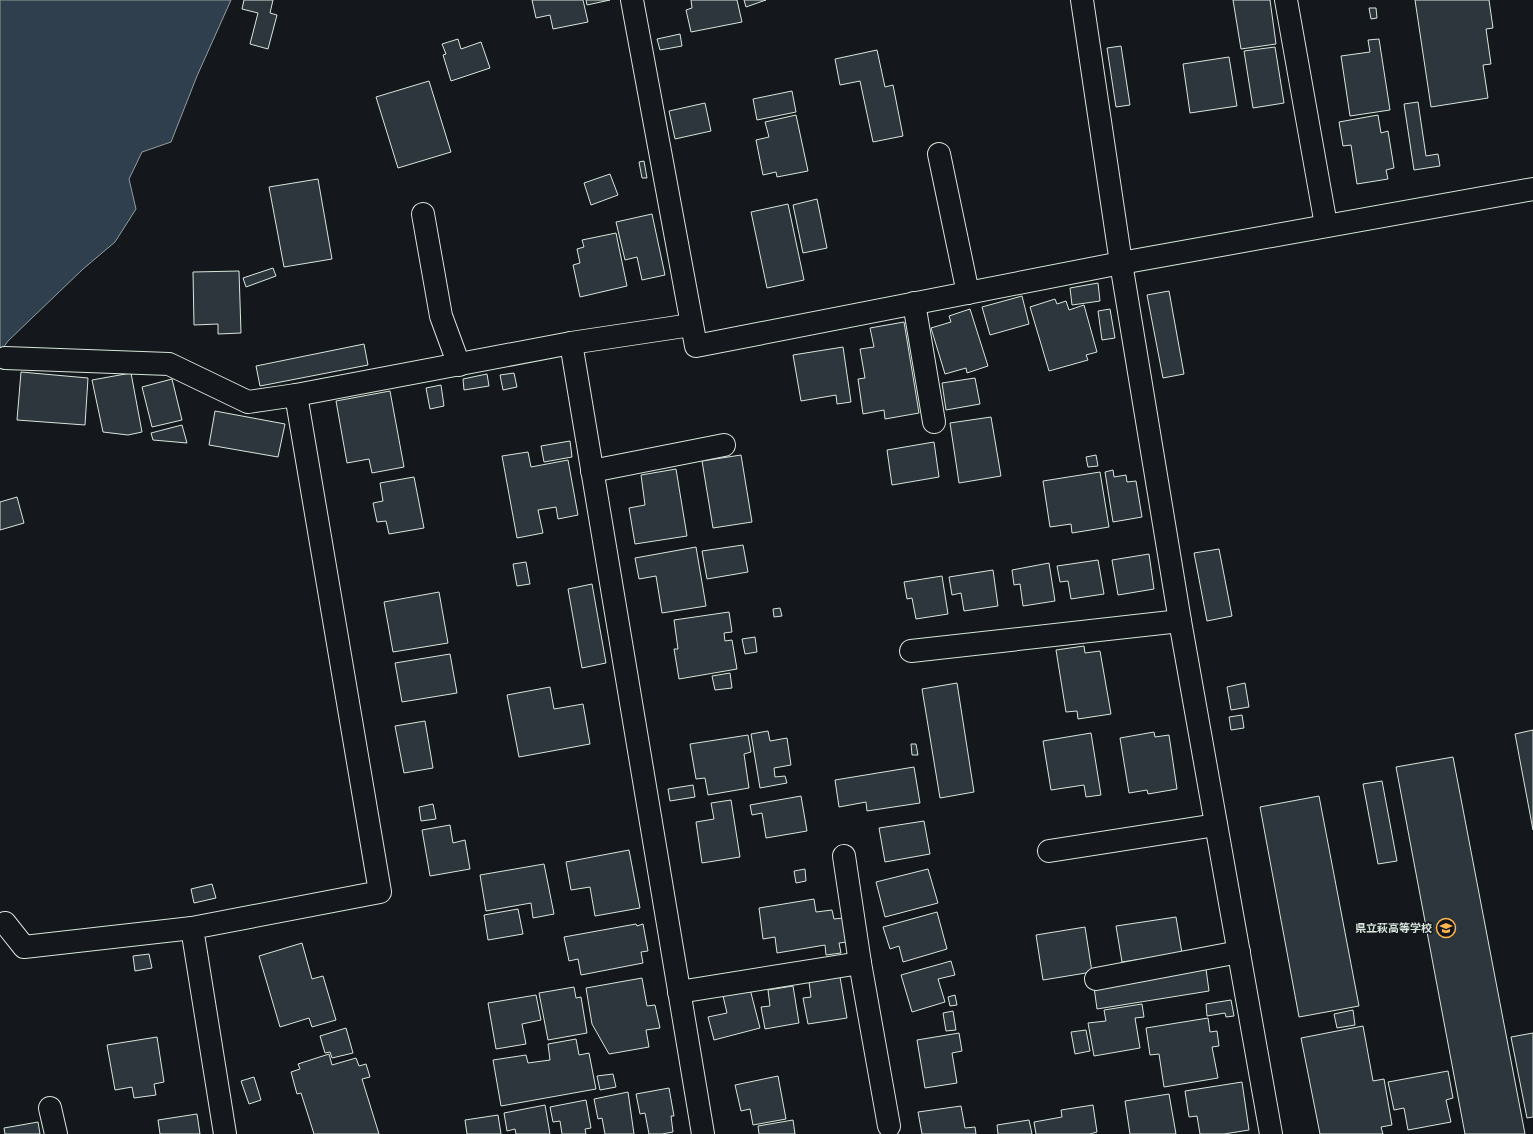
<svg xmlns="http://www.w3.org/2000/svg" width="1533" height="1134" font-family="'Archivo Narrow','Noto Sans JP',sans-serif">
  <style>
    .water { fill: #2f3f4d; stroke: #939e99 }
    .building { fill: #2c363c; stroke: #d8e6dc }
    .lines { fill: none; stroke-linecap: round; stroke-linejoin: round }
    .street-casing { stroke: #d8e6dc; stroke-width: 24 }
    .street { stroke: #14181c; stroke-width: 22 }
    .labels { text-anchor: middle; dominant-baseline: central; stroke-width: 3; stroke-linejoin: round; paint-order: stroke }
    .poi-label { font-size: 11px; font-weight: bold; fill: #d8e6dc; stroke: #14181c; text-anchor: end }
  </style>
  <rect width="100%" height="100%" fill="#14181c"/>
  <polygon class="water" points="0,0 231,0 197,76 171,142 142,152 129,179 136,209 115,242 83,269 8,341 0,352"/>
  <g class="building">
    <polygon points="244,0 273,0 270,13 277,15 268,49 250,44 258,13 242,9"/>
    <polygon points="532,0 583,0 588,22 553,29 550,15 536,18"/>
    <polygon points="586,0 610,0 587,5"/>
    <polygon points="691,0 737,0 742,22 691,32 686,10 692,8"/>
    <polygon points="744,0 766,0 746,7"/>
    <polygon points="1233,0 1270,0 1276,44 1241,49"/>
    <polygon points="1415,0 1489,0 1493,28 1486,29 1491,64 1483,65 1488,98 1431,107"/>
    <polygon points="1369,8 1376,8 1377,18 1371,19"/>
    <polygon points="680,34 682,46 660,50 657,39"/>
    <polygon points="458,39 461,49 481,42 490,68 451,81 443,55 446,54 442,44"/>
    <polygon points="1379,39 1390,110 1350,116 1341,56 1370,52 1368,40"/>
    <polygon points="1121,46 1130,105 1116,107 1107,48"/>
    <polygon points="1275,47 1284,103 1253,108 1244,51"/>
    <polygon points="877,50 885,87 893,85 903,136 873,142 860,81 840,85 835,59"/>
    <polygon points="1229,57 1237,106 1190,113 1183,64"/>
    <polygon points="429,81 451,152 398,168 376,97"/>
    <polygon points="792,91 796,112 757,120 753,99"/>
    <polygon points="1418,102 1426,156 1438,154 1440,166 1414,170 1404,104"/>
    <polygon points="705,103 711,131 675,139 669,111"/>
    <polygon points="796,115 808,171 777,177 776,172 763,175 756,140 769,137 765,122"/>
    <polygon points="1378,115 1381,133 1388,131 1394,168 1386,170 1388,179 1357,184 1351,145 1343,146 1339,122"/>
    <polygon points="644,161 647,178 642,178 639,162"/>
    <polygon points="610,174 618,195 591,205 584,183"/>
    <polygon points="318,179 332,259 284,267 269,187"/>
    <polygon points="817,199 827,248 803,253 793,205"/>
    <polygon points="788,204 804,280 767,288 751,212"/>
    <polygon points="652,214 665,275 642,280 637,257 625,260 616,222"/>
    <polygon points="616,233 627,286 580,297 573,265 580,263 577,249 584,247 582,240"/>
    <polygon points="273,268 276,276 246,287 243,278"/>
    <polygon points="239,271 241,333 218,334 218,324 194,325 193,272"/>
    <polygon points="1098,283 1100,301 1072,305 1070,288"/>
    <polygon points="1169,291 1184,374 1163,378 1147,295"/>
    <polygon points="1022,296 1029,324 990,335 982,307"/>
    <polygon points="1055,299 1057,304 1066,301 1069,310 1084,305 1097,352 1086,355 1088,360 1049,371 1030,307"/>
    <polygon points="970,309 988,366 967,373 966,368 945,374 931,328 951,322 949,316"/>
    <polygon points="1110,309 1115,338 1102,340 1098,311"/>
    <polygon points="904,322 919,413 885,419 884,410 863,414 858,379 865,378 860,349 874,347 870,328"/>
    <polygon points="364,344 368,365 260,386 256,366"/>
    <polygon points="843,347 851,402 837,404 836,395 801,401 793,355"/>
    <polygon points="21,372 88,378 85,425 17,420"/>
    <polygon points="131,373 142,432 128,435 103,432 92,380"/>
    <polygon points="514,373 517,387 503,390 500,375"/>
    <polygon points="487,374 489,386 464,390 463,379"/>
    <polygon points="975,378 980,404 946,410 942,383"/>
    <polygon points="172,379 182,420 152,427 142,387"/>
    <polygon points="441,385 444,406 430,409 426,388"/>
    <polygon points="390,391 404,467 372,473 369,459 347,463 336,401"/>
    <polygon points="215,411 285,424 278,457 209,445"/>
    <polygon points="991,417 1001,476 959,483 950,423"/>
    <polygon points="182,425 187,443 153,440 151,433"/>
    <polygon points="570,441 572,457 544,462 541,446"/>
    <polygon points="934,442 939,477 892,485 887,450"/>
    <polygon points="528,452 531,467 568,460 578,515 558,519 556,507 538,510 543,533 517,538 502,456"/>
    <polygon points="741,455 752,522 713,528 702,461"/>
    <polygon points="1096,455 1098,466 1088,467 1086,457"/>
    <polygon points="676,469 687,536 635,544 629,508 645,505 641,475"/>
    <polygon points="1113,470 1114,477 1126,475 1127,482 1136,481 1142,517 1113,522 1105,472"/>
    <polygon points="1100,472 1109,527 1072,533 1071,524 1050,527 1043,481"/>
    <polygon points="414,477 424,528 389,534 386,521 377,522 373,503 383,501 380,483"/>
    <polygon points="17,497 24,523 0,530 0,502"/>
    <polygon points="743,545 748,572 707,579 702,551"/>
    <polygon points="696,547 706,606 662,613 656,576 639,579 635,558"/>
    <polygon points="1219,549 1232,616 1207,621 1194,553"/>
    <polygon points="1149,554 1154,589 1118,595 1112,560"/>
    <polygon points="1098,560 1104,594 1071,599 1068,581 1060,582 1057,566"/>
    <polygon points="526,562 530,584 517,586 513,564"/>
    <polygon points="1049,563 1055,601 1023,606 1020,584 1014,585 1012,570"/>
    <polygon points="993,570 998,606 964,611 961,593 952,595 949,577"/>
    <polygon points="942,576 948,614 916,619 912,598 907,599 904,582"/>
    <polygon points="592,584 606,663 582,668 568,589"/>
    <polygon points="439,592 448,643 393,652 384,602"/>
    <polygon points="780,608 782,616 774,617 773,609"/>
    <polygon points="729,612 732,632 724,633 725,641 732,640 737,669 679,679 674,649 678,649 674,620"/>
    <polygon points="755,637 757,652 745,654 742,639"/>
    <polygon points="1084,646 1085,653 1100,651 1111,714 1078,719 1077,711 1066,712 1056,650"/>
    <polygon points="450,654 457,693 402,702 395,663"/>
    <polygon points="730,673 732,688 715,690 712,676"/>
    <polygon points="957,683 974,792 940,798 922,689"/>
    <polygon points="1245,683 1249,707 1231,710 1227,687"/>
    <polygon points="550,687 554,709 583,704 590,744 519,757 507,695"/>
    <polygon points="1242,715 1244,728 1231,730 1229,717"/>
    <polygon points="425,721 433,768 404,773 395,726"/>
    <polygon points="1533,730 1533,830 1515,734"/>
    <polygon points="768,731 770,741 787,738 791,765 774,768 775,777 785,776 787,783 760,788 751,734"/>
    <polygon points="1154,732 1155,737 1169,735 1177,789 1148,794 1147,790 1129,793 1120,738"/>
    <polygon points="1091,733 1101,795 1086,797 1084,785 1051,790 1043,741"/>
    <polygon points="748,735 751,752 744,754 749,788 708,795 705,778 696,779 690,744"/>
    <polygon points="911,744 916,744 918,755 912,755"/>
    <polygon points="1453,757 1525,1134 1465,1134 1396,767"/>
    <polygon points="914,767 920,803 867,811 866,802 839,807 835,780"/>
    <polygon points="1382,781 1397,861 1378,864 1363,784"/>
    <polygon points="693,785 695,797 670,801 668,789"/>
    <polygon points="801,796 807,831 766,838 762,813 752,815 750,805"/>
    <polygon points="1319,796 1359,1006 1299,1017 1260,807"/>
    <polygon points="731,800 740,857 702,863 696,822 714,819 711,803"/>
    <polygon points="433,804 436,819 421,821 419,807"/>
    <polygon points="924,821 930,854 885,862 879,828"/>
    <polygon points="450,825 453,843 465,840 470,869 430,876 422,830"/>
    <polygon points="629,850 640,908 595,916 590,887 571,890 566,862"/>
    <polygon points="544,864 554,914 533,918 531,903 486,911 480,875"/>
    <polygon points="805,869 806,881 796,883 794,871"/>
    <polygon points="928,869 938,903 885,917 876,882"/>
    <polygon points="212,884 216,898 194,903 191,889"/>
    <polygon points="814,899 816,912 832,910 834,919 843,918 847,942 839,943 841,953 826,955 825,945 777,953 775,937 763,939 759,908"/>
    <polygon points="518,909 523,934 488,940 484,915"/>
    <polygon points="937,912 947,949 903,962 899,946 890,949 883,927"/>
    <polygon points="1176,917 1182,953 1122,962 1116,926"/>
    <polygon points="636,924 637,926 643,924 648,951 641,952 643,963 581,975 578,959 569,961 564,937"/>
    <polygon points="1085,927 1092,972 1043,980 1036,935"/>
    <polygon points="302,943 312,979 323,976 336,1020 312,1027 309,1018 280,1027 259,956"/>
    <polygon points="149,954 152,968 135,971 133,956"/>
    <polygon points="951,961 955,975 938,979 945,1002 912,1012 901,975"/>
    <polygon points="1206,969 1209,991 1097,1009 1094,987"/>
    <polygon points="840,977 847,1018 808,1024 803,998 811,997 809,982"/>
    <polygon points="642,978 647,1006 655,1005 660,1028 646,1030 649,1047 609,1054 592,1024 586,988"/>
    <polygon points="793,986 799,1023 765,1029 761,1007 770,1006 768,990"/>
    <polygon points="574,987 576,998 581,997 587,1033 548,1040 539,993"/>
    <polygon points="750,989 760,1028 714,1040 708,1017 727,1013 723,996"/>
    <polygon points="536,995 541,1020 522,1024 526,1044 496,1049 488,1003"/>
    <polygon points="955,995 957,1005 950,1006 948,997"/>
    <polygon points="1231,1000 1234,1016 1226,1017 1225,1013 1207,1016 1206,1004"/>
    <polygon points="1142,1004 1144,1017 1135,1018 1140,1048 1094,1056 1088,1023 1106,1021 1104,1010"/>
    <polygon points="1353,1010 1355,1025 1337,1028 1334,1014"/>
    <polygon points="953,1011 956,1030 946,1031 943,1013"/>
    <polygon points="1208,1018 1210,1032 1217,1031 1219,1046 1212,1047 1218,1078 1164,1087 1159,1054 1150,1055 1146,1028"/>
    <polygon points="1363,1026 1373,1081 1384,1079 1392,1125 1381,1127 1383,1134 1320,1134 1301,1038"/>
    <polygon points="346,1028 353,1053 332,1058 330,1052 325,1053 320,1036"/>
    <polygon points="1086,1030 1090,1051 1075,1054 1071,1032"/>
    <polygon points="959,1033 962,1051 952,1053 957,1083 925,1088 917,1040"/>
    <polygon points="1533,1033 1533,1117 1527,1118 1511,1037"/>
    <polygon points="157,1037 164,1082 154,1084 156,1095 134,1098 132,1087 115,1090 107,1045"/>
    <polygon points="576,1039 579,1055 589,1053 596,1089 501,1106 493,1060 526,1055 528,1063 550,1060 548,1044"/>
    <polygon points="329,1054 332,1065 356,1058 359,1066 366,1064 370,1077 362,1079 379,1134 314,1134 301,1093 297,1094 291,1072 300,1069 298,1064"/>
    <polygon points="1448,1071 1453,1098 1446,1100 1451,1122 1408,1130 1404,1108 1394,1110 1388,1082"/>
    <polygon points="613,1074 616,1087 600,1090 597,1076"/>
    <polygon points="778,1076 786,1119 753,1125 750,1109 741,1111 735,1085"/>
    <polygon points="254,1077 261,1100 249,1104 241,1081"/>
    <polygon points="1242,1082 1249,1130 1224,1134 1200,1134 1197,1116 1189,1117 1185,1091"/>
    <polygon points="669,1088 674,1116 671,1116 673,1132 662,1134 649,1134 645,1113 640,1114 636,1094"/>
    <polygon points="628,1092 634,1134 605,1134 602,1118 598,1119 594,1099"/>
    <polygon points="1169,1094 1176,1134 1130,1134 1125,1101"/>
    <polygon points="586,1100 591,1128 585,1129 586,1134 562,1134 560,1121 553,1122 550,1107"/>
    <polygon points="545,1105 550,1134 516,1134 515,1129 507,1131 504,1113"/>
    <polygon points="1093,1105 1097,1132 1090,1134 1036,1134 1034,1122 1062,1117 1061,1110"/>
    <polygon points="961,1106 965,1128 975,1127 976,1134 922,1134 918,1112"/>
    <polygon points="197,1114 200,1134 160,1134 158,1120"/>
    <polygon points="498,1115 501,1134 467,1134 465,1120"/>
    <polygon points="793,1120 795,1134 759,1134 758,1126"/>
    <polygon points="1029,1120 1032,1134 998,1134 997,1125"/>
    <polygon points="38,1122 40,1134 5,1134 4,1128"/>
  </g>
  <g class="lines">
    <g class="street-casing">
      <g id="street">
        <polyline points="632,0 696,346 1121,263 1533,189"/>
        <polyline points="1082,0 1121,263 1180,621 1271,1134"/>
        <polyline points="1286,0 1326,225"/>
        <polyline points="939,154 968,293"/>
        <polyline points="423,214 441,316 459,365"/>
        <polyline points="914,303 934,422"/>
        <polyline points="571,343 703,1134"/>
        <polyline points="5,358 169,364 248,402 296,395 571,343 691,325"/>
        <polyline points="592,471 724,445"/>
        <polyline points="911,651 1180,621"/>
        <polyline points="1049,851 1216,825"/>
        <polyline points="844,856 860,963"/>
        <polyline points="5,923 24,947 192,928"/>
        <polyline points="1096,979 1239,952"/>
        <polyline points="679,992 860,963 889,1126"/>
        <polyline points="50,1108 56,1134"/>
        <polyline points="225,1134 192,928 380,892 296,395"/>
      </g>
    </g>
    <use href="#street" class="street"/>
  </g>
  <defs>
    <g id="school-ring" transform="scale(1)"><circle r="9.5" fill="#14181c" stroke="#ffb74d" stroke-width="1.5"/><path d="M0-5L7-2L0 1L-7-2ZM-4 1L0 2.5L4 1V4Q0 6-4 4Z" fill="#ffb74d"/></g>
  </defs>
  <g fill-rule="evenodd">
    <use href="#school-ring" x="1446" y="928"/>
  </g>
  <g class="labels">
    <g class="poi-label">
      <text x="1432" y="928">県立萩高等学校</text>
    </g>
  </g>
</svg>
